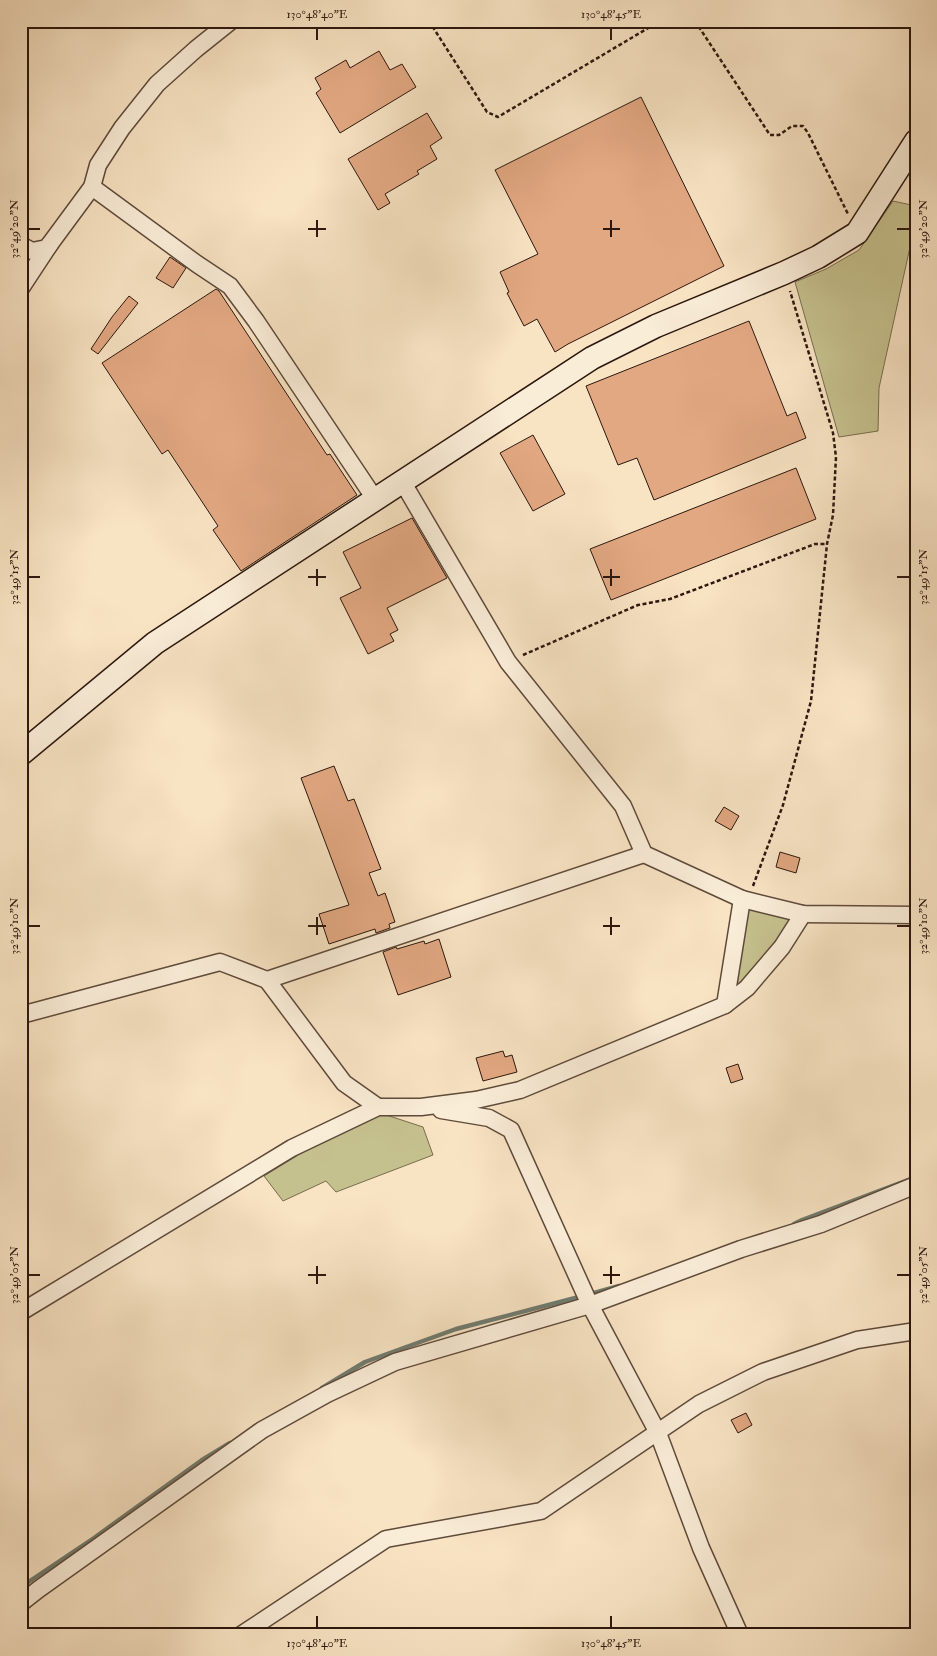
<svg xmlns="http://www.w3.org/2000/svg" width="937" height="1656" font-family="'IM FELL Double Pica',serif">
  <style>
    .green { fill: #c5c18e; stroke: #786c4e }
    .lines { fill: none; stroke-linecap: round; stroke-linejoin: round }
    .stream { stroke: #707b6f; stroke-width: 4.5 }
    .building { fill: #e2a882; stroke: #2c170e }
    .street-casing { stroke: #5f4a3b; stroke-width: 19 }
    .secondary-casing { stroke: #2c170e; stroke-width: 25 }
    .path { stroke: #2c170e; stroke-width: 2.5; stroke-dasharray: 4 2.5; stroke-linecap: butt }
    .street { stroke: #faedd8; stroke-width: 16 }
    .secondary { stroke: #faedd8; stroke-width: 22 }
    .ticks { fill: none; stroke: #2c170e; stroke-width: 2 }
    .neatline { fill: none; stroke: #2c170e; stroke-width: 2 }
    .ticks-label { font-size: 12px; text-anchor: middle; fill: #2c170e }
  </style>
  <rect width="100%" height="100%" fill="#f8e3c3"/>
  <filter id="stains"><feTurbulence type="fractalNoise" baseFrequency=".004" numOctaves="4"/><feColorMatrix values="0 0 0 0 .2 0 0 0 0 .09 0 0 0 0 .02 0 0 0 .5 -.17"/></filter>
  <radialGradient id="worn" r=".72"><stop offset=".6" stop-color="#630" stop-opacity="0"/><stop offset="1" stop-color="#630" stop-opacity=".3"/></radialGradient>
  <g class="green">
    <polygon points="893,201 916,206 916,220 879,388 878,431 839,437 795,282 826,269 859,250"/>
    <polygon points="747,904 791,916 788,929 732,993"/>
    <polygon points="371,1110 423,1127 433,1155 336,1192 326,1181 283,1201 264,1176"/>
  </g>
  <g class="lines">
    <g class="stream">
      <polyline points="794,1224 802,1220 916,1177"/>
      <polyline points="594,1293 619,1286"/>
      <polyline points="322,1388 365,1362 456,1329 579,1297"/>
      <polyline points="21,1587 94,1538 202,1460 230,1443"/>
    </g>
  </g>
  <g class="building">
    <polygon points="379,51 390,70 402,64 416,87 340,133 316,93 321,89 315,78 346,60 350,68"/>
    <polygon points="641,97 724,266 568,344 555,352 537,319 524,326 507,293 509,292 500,272 538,254 495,170"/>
    <polygon points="427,113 442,138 430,146 437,159 417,171 419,174 385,194 390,203 378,210 348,159"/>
    <polygon points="170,257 186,268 173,288 156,278"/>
    <polygon points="216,289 219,291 327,455 330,454 357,495 241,571 213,530 218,526 168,450 162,454 102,363"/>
    <polygon points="129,296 138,303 98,354 91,349 112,317"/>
    <polygon points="749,321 787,416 796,412 806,438 654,500 637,458 618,465 586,386"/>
    <polygon points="533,435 565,494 533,511 500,453"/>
    <polygon points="796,468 816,519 611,600 590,549"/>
    <polygon points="412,518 447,578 387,608 398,630 390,634 394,641 368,654 340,598 361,588 343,552"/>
    <polygon points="334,766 348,801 354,799 381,869 369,873 378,896 385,893 395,922 389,924 390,928 376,933 375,929 329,944 319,914 349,905 301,778"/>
    <polygon points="724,807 739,816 731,830 715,821"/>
    <polygon points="780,852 800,858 796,873 776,867"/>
    <polygon points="439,939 451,977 398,995 383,952 396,947 397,949 424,941 425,944"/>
    <polygon points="503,1051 505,1057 512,1055 517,1072 483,1081 476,1058"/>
    <polygon points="738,1064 743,1079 731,1083 726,1068"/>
    <polygon points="746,1413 752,1425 738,1433 731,1420"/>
  </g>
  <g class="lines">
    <g class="street-casing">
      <g id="street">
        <polyline points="92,187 197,264 230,286 256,321 375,499"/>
        <polyline points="21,245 32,251 47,248 92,187 98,165 122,128 157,84 196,49 231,21"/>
        <polyline points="21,288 50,244"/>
        <polyline points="402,481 508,662 623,806 644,854 742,899 803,914 916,915"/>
        <polyline points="267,980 644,854"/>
        <polyline points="725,1005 747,988 782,947 803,914"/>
        <polyline points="21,1015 220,962 267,980 344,1083 378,1107"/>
        <polyline points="441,1110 489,1118 511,1130 590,1305 658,1433 701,1548 740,1635"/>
        <polyline points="21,1312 292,1148 378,1107 421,1107 476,1100 520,1090 725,1005 742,899"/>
        <polyline points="21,1603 39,1589 262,1430 327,1394 395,1362 590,1305 741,1249 821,1224 916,1185"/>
        <polyline points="241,1635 386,1539 541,1511 699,1404 763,1372 857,1340 916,1331"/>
      </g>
    </g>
    <g class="secondary-casing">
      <polyline id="secondary" points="21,754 155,643 592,358 656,326 784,273 818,257 857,233 916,141"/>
    </g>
    <g class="path">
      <polyline points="429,21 487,112 498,117 660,21"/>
      <polyline points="695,21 770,135 779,135 792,126 803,126 808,133 848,214"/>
      <polyline points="523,655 638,605 670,599 815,544 827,544"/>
      <polyline points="753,886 783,805 811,701 827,544 833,515 836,457 833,433 790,291"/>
    </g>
    <use href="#street" class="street"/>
    <use href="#secondary" class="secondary"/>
  </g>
  <path class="ticks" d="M317 28V40M611 28V40M317 220V237M611 220V237M28 229H40M308 229H326M603 229H620M897 229H910M317 569V586M611 569V586M28 577H40M308 577H326M603 577H620M897 577H910M317 917V935M611 917V935M28 926H40M308 926H326M603 926H620M897 926H910M317 1266V1284M611 1266V1284M28 1275H40M308 1275H326M603 1275H620M897 1275H910M317 1616V1628M611 1616V1628"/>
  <rect width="937" height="1656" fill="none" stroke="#f8e3c3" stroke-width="55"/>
  <rect x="28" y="28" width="882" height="1600" class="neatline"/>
  <g class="ticks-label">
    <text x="317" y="18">130°48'40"E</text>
    <text x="611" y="18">130°48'45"E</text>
    <text transform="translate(14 229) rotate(-90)" y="4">32°49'20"N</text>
    <text transform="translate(923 229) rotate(-90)" y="4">32°49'20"N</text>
    <text transform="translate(14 577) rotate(-90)" y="4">32°49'15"N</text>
    <text transform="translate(923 577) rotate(-90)" y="4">32°49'15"N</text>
    <text transform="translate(14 926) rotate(-90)" y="4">32°49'10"N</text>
    <text transform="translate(923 926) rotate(-90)" y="4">32°49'10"N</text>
    <text transform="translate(14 1275) rotate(-90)" y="4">32°49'05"N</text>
    <text transform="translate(923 1275) rotate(-90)" y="4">32°49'05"N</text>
    <text x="317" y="1647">130°48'40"E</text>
    <text x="611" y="1647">130°48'45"E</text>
  </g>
  <rect width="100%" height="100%" filter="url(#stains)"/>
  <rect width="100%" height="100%" fill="url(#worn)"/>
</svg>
